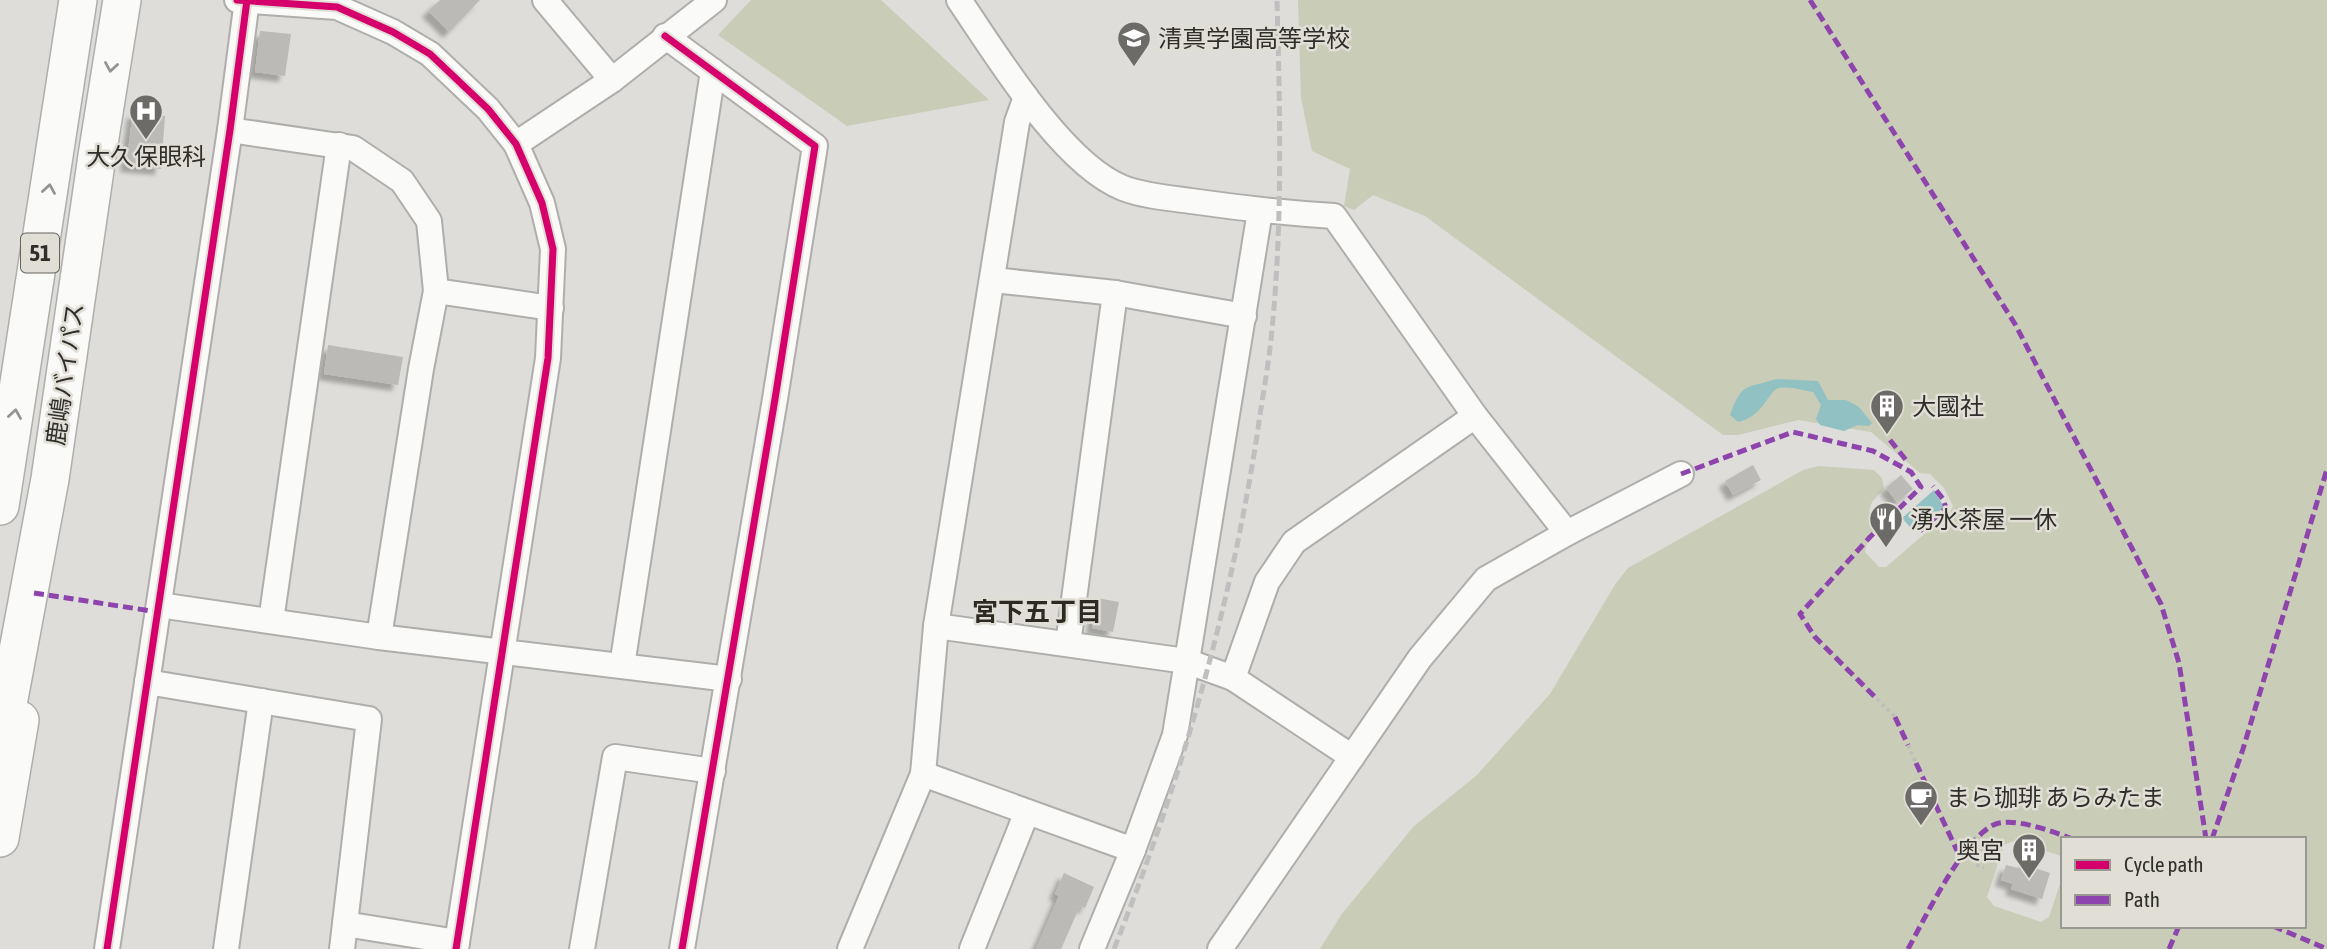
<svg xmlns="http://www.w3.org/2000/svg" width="2327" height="949" font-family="'Asap Condensed','Noto Sans JP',sans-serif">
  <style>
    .green { fill: #c9ccb6; fill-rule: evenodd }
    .water { fill: #92c1c4 }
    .building { fill: #bcbab7; filter: url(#shadow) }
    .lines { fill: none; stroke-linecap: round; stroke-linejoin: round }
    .minor-casing { stroke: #afaeab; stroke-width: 28 }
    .highway-casing { stroke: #afaeab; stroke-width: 40 }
    .path { stroke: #bdbdbb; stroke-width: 3.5; stroke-dasharray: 3.5 3.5; stroke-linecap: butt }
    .minor { stroke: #fafaf9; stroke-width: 24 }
    .highway { stroke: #fafaf9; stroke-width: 37 }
    .rail { stroke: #bfbfbf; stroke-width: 5; stroke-dasharray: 10 5; stroke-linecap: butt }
    .quiet { stroke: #8e44ad; stroke-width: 5; stroke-dasharray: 10 5; stroke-linecap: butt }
    .cycleway-casing { stroke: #e1ded6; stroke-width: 11 }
    .cycleway { stroke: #d6006c; stroke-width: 7 }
    .oneway { stroke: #949492 }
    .labels { text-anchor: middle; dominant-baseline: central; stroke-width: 5; stroke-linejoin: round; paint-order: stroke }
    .shield { fill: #e1ded6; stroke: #64635e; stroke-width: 2 }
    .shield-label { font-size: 23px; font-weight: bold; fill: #2f2e2b }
    .poi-label { font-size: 24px; fill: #2f2e2b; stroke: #e1ded6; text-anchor: start }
    .street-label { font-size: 24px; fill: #2f2e2b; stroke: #e1ded6 }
    .neighbourhood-label { font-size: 26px; font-weight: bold; fill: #2c2a23; stroke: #e1ded6 }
  </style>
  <defs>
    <filter id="shadow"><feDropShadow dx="-6" dy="6" stdDeviation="2" flood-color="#0004"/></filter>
  </defs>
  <rect width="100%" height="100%" fill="#deddd9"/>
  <g class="green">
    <polygon points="751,0 881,0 989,100 847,126 718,35"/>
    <path d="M1298 0H2327V949H1320L1341 915 1414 826 1476 776 1550 694 1616 583 1628 568 1803 470 1819 466 1874 470 1882 478 1884 489 1872 502 1869 511 1877 525 1866 546 1865 552 1879 567H1886L1950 512 1953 506 1944 488 1930 474 1920 473 1871 432 1798 420 1738 435H1723L1425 216 1373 195 1354 210 1344 206 1350 169 1312 151 1301 98ZM2063 839H2304V926H2063V875L2049 917 2041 922 1994 906 1987 897 2004 845 2014 841 2061 856 2063 859Z"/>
  </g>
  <g class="water">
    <path d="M1776 379 1818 381 1828 400H1846L1859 407 1872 423 1869 426 1858 425 1844 431 1820 425 1816 419 1821 405 1813 392C1804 390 1788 386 1779 388 1768 390 1765 416 1738 422L1730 415C1742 382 1745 389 1776 379Z"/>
    <polygon points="1934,490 1944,507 1919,529 1910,527 1902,518"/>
  </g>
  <g class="building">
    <polygon points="440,0 480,0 449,32 428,11"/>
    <polygon points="260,31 291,34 285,76 255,72"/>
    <polygon points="133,112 165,116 161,169 126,166"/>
    <polygon points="328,345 403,357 398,385 324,374"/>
    <polygon points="1753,465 1761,480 1733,495 1725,481"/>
    <polygon points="1901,475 1913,489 1897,502 1886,488"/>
    <polygon points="1097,598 1119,602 1113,632 1092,628"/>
    <polygon points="2020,863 2050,873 2042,899 2011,889 2013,884 2001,880 2006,865 2018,868"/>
    <polygon points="1064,873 1094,887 1085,908 1080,906 1061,949 1036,949 1059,896 1055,894"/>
  </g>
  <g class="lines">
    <g class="minor-casing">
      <g id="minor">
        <polyline points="237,0 337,7 393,32 430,54 488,109 516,144 542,203 553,249 548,358 456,949"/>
        <polyline points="545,0 612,80"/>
        <path d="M959 0C996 54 1062 164 1123 188 1144 196 1169 198 1191 201 1239 208 1286 213 1334 216L1475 416 1567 533"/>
        <polyline points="665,36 815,146 775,399 682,949"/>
        <polyline points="230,130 353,148 402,181 429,221 436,291 421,369 379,637"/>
        <polyline points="516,144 612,80 714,0"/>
        <polyline points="993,280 1115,293 1244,316"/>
        <polyline points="436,291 551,308"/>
        <polyline points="159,605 379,637 729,679"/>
        <polyline points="271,621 339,145"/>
        <polyline points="936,626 1186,661 1233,678 1352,757"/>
        <polyline points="1068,644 1115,293"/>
        <polyline points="622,666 713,71"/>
        <polyline points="1233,678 1267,582 1294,542 1475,416"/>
        <polyline points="147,682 369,719 342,949"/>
        <polyline points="923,774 1133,850"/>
        <polyline points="345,924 457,942"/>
        <polyline points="107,949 230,130 247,0"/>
        <polyline points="226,949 261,701"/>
        <polyline points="582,949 615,757 713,771"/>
        <polyline points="850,949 923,774 936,626 1017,122 1026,97"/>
        <polyline points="972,949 1027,812"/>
        <polyline points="1092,949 1133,850 1175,735 1260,211"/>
        <polyline points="1220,949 1420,658 1486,579 1567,533 1681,474"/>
      </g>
    </g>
    <g class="highway-casing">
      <g id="highway">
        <polyline points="0,506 78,0"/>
        <polyline points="0,747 50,479 97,156 122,0"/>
        <polyline points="0,838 20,720"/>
      </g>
    </g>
    <g class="path">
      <polyline points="1877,699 1895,717"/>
      <polyline points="1908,745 1916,763"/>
      <polyline points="1976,865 1984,868"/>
    </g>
    <use href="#minor" class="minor"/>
    <use href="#highway" class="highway"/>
    <path class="rail" d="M1114 949C1181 781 1231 607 1258 429 1262 399 1268 369 1271 339 1283 226 1280 113 1277 0"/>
    <g class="quiet">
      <polyline points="1810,0 2015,324 2161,604 2179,663 2206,839"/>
      <polyline points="1890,440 1906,460"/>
      <polyline points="1681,474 1793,432 1873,451 1911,472 1921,487 1870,537 1800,614 1815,637 1877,699"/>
      <polyline points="1920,531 1946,508 1943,499 1933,486"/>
      <polyline points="34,593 158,612"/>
      <polyline points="1895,717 1908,745"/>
      <polyline points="1916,763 1960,857"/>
      <polyline points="2212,839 2243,749 2327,469"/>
      <polyline points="2273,926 2327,949"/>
      <path d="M1908 949C1924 920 1967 830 1999 823 2020 819 2054 832 2073 839"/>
      <polyline points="2169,949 2179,926"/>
    </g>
    <g class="cycleway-casing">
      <g id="cycleway">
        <polyline points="237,0 337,7 393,32 430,54 488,109 516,144 542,203 553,249 548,358 456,949"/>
        <polyline points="665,36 815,146 775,399 682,949"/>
        <polyline points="107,949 230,130 247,0"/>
      </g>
    </g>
    <use href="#cycleway" class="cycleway"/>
  </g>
  <defs><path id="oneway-chevron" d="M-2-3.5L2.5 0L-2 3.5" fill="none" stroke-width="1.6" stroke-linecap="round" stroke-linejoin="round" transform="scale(1.75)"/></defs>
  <g class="oneway">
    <use href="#oneway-chevron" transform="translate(111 67) rotate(99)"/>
    <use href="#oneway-chevron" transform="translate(49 189) rotate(-81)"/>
    <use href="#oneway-chevron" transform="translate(15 414) rotate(-81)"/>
  </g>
  <defs>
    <g id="school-pin" transform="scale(1.75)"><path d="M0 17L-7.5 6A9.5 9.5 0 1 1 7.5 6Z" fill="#6c6b68" stroke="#e1ded6"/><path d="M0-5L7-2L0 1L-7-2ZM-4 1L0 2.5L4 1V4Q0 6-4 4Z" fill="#fff"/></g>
    <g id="hospital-pin" transform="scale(1.75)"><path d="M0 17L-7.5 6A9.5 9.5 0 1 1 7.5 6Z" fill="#6c6b68" stroke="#e1ded6"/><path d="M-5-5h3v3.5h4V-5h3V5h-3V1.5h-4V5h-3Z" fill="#fff"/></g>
    <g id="building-pin" transform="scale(1.75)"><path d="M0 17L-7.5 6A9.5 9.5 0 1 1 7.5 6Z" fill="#6c6b68" stroke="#e1ded6"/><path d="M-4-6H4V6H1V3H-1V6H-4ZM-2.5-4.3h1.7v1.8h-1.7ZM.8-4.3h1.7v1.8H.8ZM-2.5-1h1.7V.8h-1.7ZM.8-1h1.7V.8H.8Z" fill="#fff"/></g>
    <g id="restaurant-pin" transform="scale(1.75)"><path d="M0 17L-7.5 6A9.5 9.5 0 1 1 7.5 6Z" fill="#6c6b68" stroke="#e1ded6"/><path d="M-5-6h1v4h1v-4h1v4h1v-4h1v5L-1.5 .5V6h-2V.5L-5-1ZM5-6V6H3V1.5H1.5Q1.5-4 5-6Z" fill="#fff"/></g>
    <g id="cafe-pin" transform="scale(1.75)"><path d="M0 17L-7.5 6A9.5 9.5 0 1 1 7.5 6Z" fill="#6c6b68" stroke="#e1ded6"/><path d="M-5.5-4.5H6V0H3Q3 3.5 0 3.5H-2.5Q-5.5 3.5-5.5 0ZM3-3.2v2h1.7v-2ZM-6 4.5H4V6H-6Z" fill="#fff"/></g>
  </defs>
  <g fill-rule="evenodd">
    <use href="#school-pin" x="1134" y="38"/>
    <use href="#hospital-pin" x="146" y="111"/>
    <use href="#building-pin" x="1887" y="406"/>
    <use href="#restaurant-pin" x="1886" y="519"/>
    <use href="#cafe-pin" x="1921" y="797"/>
    <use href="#building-pin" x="2029" y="850"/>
  </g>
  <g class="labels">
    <rect class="shield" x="21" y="233.5" width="38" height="39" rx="5"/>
    <g class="shield-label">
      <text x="40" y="253">51</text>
    </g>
    <g class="poi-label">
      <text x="1158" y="38">清真学園高等学校</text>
      <text x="146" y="156" text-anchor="middle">大久保眼科</text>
      <text x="1912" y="406">大國社</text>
      <text x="1910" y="519">湧水茶屋 一休</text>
      <text x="1946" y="797">まら珈琲 あらみたま</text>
      <text x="2004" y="850" text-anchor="end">奥宮</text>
    </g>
    <g class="street-label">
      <text transform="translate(65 374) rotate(-82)">鹿嶋バイパス</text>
    </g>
    <g class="neighbourhood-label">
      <text x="1037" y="612">宮下五丁目</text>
    </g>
  </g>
  <rect x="2061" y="837" width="245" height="91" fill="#e1ded6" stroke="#9a9892" stroke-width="2"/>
  <rect x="2075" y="860" width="35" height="10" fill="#d6006c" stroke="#9a9892" stroke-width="2"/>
  <text x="2124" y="872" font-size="21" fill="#2f2e2b">Cycle path</text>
  <rect x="2075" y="895" width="35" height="10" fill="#8e44ad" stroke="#9a9892" stroke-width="2"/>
  <text x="2124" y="907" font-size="21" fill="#2f2e2b">Path</text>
</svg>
